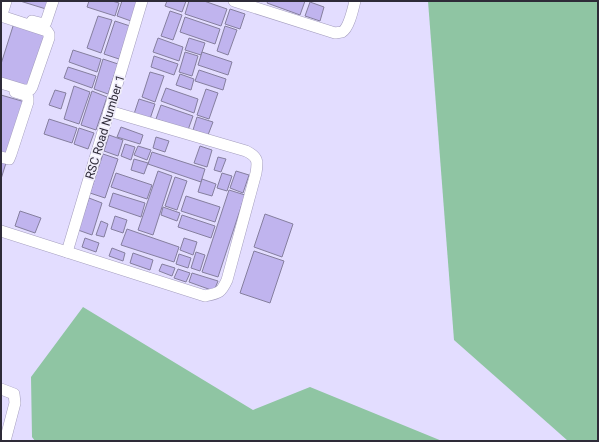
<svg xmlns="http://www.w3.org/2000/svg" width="599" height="442" font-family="Roboto,sans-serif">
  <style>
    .green { fill: #8fc5a3 }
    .building { fill: #c0b4ee; stroke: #857f9e }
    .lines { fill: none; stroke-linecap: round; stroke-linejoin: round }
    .minor-casing { stroke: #a49ebe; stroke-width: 12 }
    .tertiary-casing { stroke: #a49ebe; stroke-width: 14 }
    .minor { stroke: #fff; stroke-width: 11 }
    .tertiary { stroke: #fff; stroke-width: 13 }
    .labels { text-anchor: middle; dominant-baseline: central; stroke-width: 3.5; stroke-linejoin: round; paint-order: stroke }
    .street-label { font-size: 12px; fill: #2e2b38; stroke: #f0edfb }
  </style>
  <rect width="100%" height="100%" fill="#e3ddff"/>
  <g class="green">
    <polygon points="428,1 598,1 598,441 568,441 454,340"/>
    <polygon points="83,307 253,410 310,387 442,441 35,441 32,437 31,377"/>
  </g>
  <g class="building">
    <polygon points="20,1 48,1 46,9"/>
    <polygon points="89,1 112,1 119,3 115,16 87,7"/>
    <polygon points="122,1 138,1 131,21 117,16"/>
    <polygon points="167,1 186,1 182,12 165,6"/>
    <polygon points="189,1 204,1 227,9 221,26 185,14"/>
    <polygon points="268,1 305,1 300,15 267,3"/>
    <polygon points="310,2 324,7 320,21 305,16"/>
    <polygon points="230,9 245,14 240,29 225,24"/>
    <polygon points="170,11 182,15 173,40 161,36"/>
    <polygon points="98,16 112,20 101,53 87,48"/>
    <polygon points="185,17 220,29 215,44 180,32"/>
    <polygon points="115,21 130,26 119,59 104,54"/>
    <polygon points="14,23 46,33 27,88 1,80 1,64"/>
    <polygon points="225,26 237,30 228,55 217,51"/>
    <polygon points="158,38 183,47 179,61 153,52"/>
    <polygon points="189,38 205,43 201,55 185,50"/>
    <polygon points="73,50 101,59 97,72 69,62"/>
    <polygon points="185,52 198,56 192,76 179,72"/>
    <polygon points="202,52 232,62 228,75 198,65"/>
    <polygon points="154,56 178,64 174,75 151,67"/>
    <polygon points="103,59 118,64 108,94 94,89"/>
    <polygon points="68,67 96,76 92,88 64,78"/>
    <polygon points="199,70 226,79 223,90 195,81"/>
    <polygon points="150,72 164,76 155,102 142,97"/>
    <polygon points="180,74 194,79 191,90 176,85"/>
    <polygon points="74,86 90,92 79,124 64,119"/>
    <polygon points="166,88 198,99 194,113 161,101"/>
    <polygon points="206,89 218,93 209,119 197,115"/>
    <polygon points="55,90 66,93 61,109 49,105"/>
    <polygon points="92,91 107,97 96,130 81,125"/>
    <polygon points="1,95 25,102 8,154 1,152"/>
    <polygon points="139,99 155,104 150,119 134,114"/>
    <polygon points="161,105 193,116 188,130 156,119"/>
    <polygon points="197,117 213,122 208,135 193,130"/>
    <polygon points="49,119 77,128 72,143 44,134"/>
    <polygon points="121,127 143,135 140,144 117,137"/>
    <polygon points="79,128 94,133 88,149 74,144"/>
    <polygon points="109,135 123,140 118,156 104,151"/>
    <polygon points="156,137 169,141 165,152 153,148"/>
    <polygon points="125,144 135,147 131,160 121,156"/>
    <polygon points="138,146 151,150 147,160 134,155"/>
    <polygon points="200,146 212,150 207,167 194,163"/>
    <polygon points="152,152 205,169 201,182 148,164"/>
    <polygon points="103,154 118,159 105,198 90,193"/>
    <polygon points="218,157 226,159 221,172 214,170"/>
    <polygon points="134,159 148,163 144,174 131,170"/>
    <polygon points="1,162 6,163 1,179"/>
    <polygon points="158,171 172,176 153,235 138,230"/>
    <polygon points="236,171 249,175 243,193 230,188"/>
    <polygon points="116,173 152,185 147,199 111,187"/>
    <polygon points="222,173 232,176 227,191 217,188"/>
    <polygon points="175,177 187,181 177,210 165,206"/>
    <polygon points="202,179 216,184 212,196 198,192"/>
    <polygon points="229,190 245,195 218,277 202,272"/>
    <polygon points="113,193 145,203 141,217 109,206"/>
    <polygon points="186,196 220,207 215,222 181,211"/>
    <polygon points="89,198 102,203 92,235 78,230"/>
    <polygon points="163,207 180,213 177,221 161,215"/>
    <polygon points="20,211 41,218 35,233 15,226"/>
    <polygon points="265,214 293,224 282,257 254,247"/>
    <polygon points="182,215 215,226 211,238 178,227"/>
    <polygon points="115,216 127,220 123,233 111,229"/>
    <polygon points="101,221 108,224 104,237 96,235"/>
    <polygon points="127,229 179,247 174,262 121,245"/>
    <polygon points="85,238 99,243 96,252 82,247"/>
    <polygon points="184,238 197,242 193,255 180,250"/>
    <polygon points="112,248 125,253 123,261 109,256"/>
    <polygon points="254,251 284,261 270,303 240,293"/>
    <polygon points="196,252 205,255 200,271 191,268"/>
    <polygon points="133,253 153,260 150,270 130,263"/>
    <polygon points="179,254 191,258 188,268 176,264"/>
    <polygon points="162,264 175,268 172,276 159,271"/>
    <polygon points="178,269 190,273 186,282 174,278"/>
    <polygon points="192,273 218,281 214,291 189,282"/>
  </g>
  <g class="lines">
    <g class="minor-casing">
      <g id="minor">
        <path d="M234 1 335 33C336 33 341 32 342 32 349 28 353 9 355 1"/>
        <polyline points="1,16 47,31 49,34 49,38 32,87 30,90 24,90 1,83"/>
        <polyline points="32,21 44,24 46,22 53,1"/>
        <polyline points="1,157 9,159 11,154 28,102 28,98 25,95 15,92"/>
        <path d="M1 231 205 296C219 293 221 293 227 280L256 173C258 161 258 157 246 151L109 111"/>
        <polyline points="67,252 142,1"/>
        <polyline points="1,389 14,394 15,403 5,441"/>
      </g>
    </g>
    <g class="tertiary-casing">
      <polyline id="tertiary" points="1,14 5,1"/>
    </g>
    <use href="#minor" class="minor"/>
    <use href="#tertiary" class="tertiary"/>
  </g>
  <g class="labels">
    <g class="street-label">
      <text transform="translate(105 127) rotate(-73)">RSC Road Number 1</text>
    </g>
  </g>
  <rect width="599" height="442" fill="none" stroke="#2e2b38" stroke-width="4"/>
</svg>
